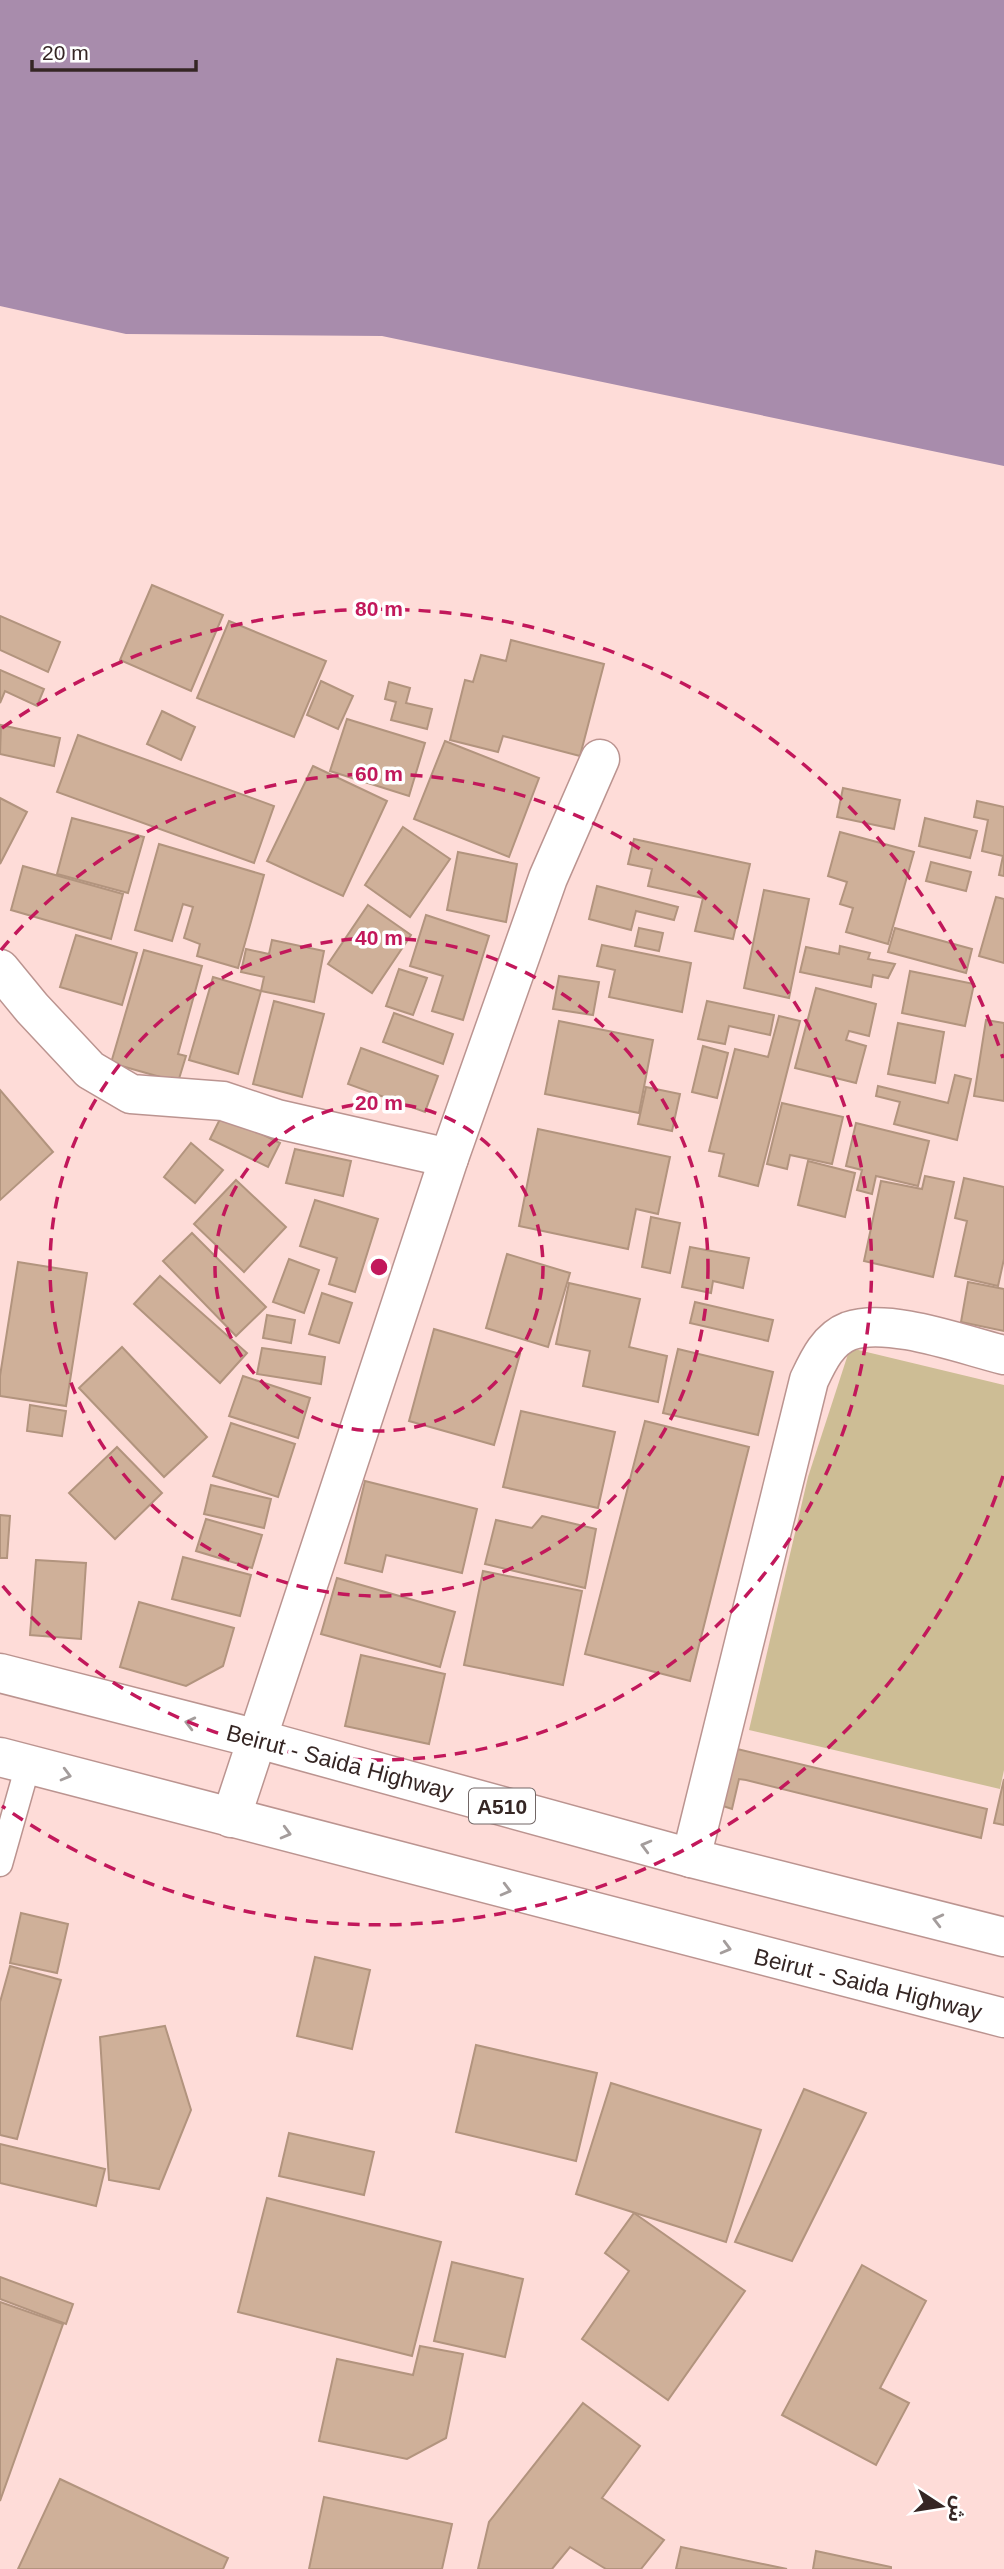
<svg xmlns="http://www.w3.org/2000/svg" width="1004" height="2569" font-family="Helvetica,'Noto Sans Arabic',sans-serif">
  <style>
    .green { fill: #cdbd95 }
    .water { fill: #a88cac }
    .building { fill: #cfb099; stroke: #b2947e; stroke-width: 2 }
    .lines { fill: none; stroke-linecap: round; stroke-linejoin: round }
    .lane-casing { stroke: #bb9490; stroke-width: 27 }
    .street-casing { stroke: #bb9490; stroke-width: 41 }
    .highway-casing { stroke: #bb9490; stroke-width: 41 }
    .lane { stroke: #fff; stroke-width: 24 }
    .street { stroke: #fff; stroke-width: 38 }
    .highway { stroke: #fff; stroke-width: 38 }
    .oneway { stroke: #a49d9c }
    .ring { fill: none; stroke: #c2185b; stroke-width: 3.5; stroke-dasharray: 12 9 }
    .labels { text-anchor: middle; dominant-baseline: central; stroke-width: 7; stroke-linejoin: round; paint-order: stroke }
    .shield { fill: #fff; stroke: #726766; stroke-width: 2 }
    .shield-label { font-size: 21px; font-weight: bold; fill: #352624 }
    .street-label { font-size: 23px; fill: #352624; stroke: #fff }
    .centre { fill: #c2185b; stroke: #fff; stroke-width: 3.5 }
    .ring-label { font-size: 21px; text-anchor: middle; font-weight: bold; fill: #c2185b; stroke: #fff; stroke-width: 7; stroke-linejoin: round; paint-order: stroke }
  </style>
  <rect width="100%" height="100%" fill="#fedcd8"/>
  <polygon class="green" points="850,1348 1004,1385 1004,1770 1000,1789 749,1730 808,1477"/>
  <polygon class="water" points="0,0 1004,0 1004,466 382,336 126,334 0,306"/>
  <g class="building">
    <polygon points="152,585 223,615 191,691 120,660"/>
    <polygon points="0,616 60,642 48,672 0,650"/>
    <polygon points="229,621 326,661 294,737 197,698"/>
    <polygon points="511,640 604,664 580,756 503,736 498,752 450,740 465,680 473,682 481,655 506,661"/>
    <polygon points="0,670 44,689 37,706 5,691 0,703"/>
    <polygon points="321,681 353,696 338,729 307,715"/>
    <polygon points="389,682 410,688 406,703 432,709 427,729 391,720 396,702 385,699"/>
    <polygon points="162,711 195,727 181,760 147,744"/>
    <polygon points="347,719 425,743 409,796 330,771"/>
    <polygon points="1,725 60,738 54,766 0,754"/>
    <polygon points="78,735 274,806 254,863 57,792"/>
    <polygon points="445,741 539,778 509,857 414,819"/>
    <polygon points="313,766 387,801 343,896 267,861"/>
    <polygon points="843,788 900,800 894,829 837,817"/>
    <polygon points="0,798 27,812 0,864"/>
    <polygon points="977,801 1004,807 1004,876 999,875 1003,856 982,851 988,820 974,817"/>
    <polygon points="72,818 144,837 128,893 57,874"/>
    <polygon points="925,818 977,831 970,858 919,846"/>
    <polygon points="403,827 450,859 410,917 365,885"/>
    <polygon points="840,832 914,852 888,944 846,932 853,908 840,904 847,882 828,876"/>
    <polygon points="634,839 750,864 733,939 695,931 703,898 648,886 652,869 628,864"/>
    <polygon points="159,844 264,875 238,968 197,956 200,944 184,938 193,907 183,904 172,941 135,930"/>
    <polygon points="458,852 517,864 506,922 447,910"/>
    <polygon points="931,862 971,872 966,891 926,881"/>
    <polygon points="23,866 123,894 111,939 11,910"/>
    <polygon points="597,886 678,907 674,920 636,911 631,930 589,919"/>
    <polygon points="764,890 809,899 789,998 744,988"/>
    <polygon points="996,897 1004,899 1004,963 979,956"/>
    <polygon points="368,905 411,935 372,993 328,964"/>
    <polygon points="426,915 489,936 463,1020 432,1011 443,976 410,966"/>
    <polygon points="639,928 663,933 659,951 635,946"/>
    <polygon points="895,928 972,949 966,973 888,952"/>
    <polygon points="76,935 137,953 122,1005 60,987"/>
    <polygon points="272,940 324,951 314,1002 261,991 264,977 241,972 246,949 269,954"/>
    <polygon points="602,945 691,963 682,1012 609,997 615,970 597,966"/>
    <polygon points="840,946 870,953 868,959 895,964 888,978 873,975 871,987 800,972 806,947 839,954"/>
    <polygon points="144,950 202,966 178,1054 186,1056 178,1082 111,1063"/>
    <polygon points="399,969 427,978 413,1015 386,1006"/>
    <polygon points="910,971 974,984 965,1026 902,1013"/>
    <polygon points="559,976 599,982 593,1015 553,1009"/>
    <polygon points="213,977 261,991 238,1074 189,1060"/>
    <polygon points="816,988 876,1004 869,1036 849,1031 846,1040 866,1046 856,1083 795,1068"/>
    <polygon points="274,1001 324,1014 302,1097 253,1084"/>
    <polygon points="707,1001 774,1015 770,1035 729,1026 725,1044 698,1039"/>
    <polygon points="394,1013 453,1034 443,1064 383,1042"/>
    <polygon points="779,1016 800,1021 758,1186 719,1176 724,1154 709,1151 735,1049 768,1057"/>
    <polygon points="986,1020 1004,1023 1004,1101 974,1096"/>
    <polygon points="559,1021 653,1040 639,1113 545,1094"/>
    <polygon points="898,1023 944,1032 935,1083 888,1074"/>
    <polygon points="703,1046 728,1053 717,1098 692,1092"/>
    <polygon points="361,1048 438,1076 425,1112 348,1084"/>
    <polygon points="955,1075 971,1079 957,1140 894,1124 900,1102 876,1096 878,1086 948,1103"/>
    <polygon points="646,1087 680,1094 672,1131 638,1124"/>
    <polygon points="0,1090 53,1152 0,1200"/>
    <polygon points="782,1103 843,1117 832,1164 790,1155 787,1169 767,1164"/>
    <polygon points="222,1115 280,1143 268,1167 210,1139"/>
    <polygon points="856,1123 929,1141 918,1186 876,1176 872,1194 857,1190 862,1170 846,1166"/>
    <polygon points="538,1129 670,1157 658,1214 636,1209 628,1249 519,1226"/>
    <polygon points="191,1143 223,1170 195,1203 164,1177"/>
    <polygon points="295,1149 351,1161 343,1196 286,1183"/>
    <polygon points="808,1161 855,1173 845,1217 798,1205"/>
    <polygon points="925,1176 954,1182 933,1277 864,1261 881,1181 922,1189"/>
    <polygon points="964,1178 1004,1187 1004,1259 998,1286 955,1276 967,1221 955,1218"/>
    <polygon points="236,1180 286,1227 244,1272 194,1224"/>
    <polygon points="315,1200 378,1219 355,1292 329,1284 337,1258 300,1246"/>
    <polygon points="651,1217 680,1223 670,1273 642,1267"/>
    <polygon points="192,1233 266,1307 236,1336 163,1261"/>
    <polygon points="690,1247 749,1258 743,1288 713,1281 711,1293 682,1287"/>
    <polygon points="507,1254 570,1273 548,1347 486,1328"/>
    <polygon points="289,1259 319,1270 304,1313 273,1302"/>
    <polygon points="18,1262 87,1273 66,1406 0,1396 0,1376"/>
    <polygon points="160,1276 247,1353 220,1383 134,1304"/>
    <polygon points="968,1282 1004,1289 1004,1331 961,1322"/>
    <polygon points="569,1283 640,1299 629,1347 667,1356 658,1402 583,1386 590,1351 556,1344"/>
    <polygon points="322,1293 352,1303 339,1343 309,1334"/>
    <polygon points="695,1302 773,1320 768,1341 690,1323"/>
    <polygon points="267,1315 295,1320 291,1343 263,1338"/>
    <polygon points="434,1329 520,1354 494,1445 409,1421"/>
    <polygon points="122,1347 207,1437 164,1477 79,1388"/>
    <polygon points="262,1348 325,1357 321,1384 257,1374"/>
    <polygon points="678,1349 773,1372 758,1435 663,1413"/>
    <polygon points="243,1376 310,1398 298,1438 229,1416"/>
    <polygon points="30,1405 66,1411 62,1436 27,1431"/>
    <polygon points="521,1411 615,1432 598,1508 503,1487"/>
    <polygon points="645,1421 749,1447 690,1681 585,1654"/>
    <polygon points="231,1423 295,1444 278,1497 213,1476"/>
    <polygon points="117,1447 162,1493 115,1539 69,1493"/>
    <polygon points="365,1481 477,1509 462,1573 386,1555 382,1572 345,1563"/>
    <polygon points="211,1485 271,1499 264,1528 204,1514"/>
    <polygon points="0,1515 10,1516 7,1558 0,1558"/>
    <polygon points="542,1516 596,1529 585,1588 485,1564 496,1520 532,1528"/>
    <polygon points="206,1519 262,1535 252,1568 196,1551"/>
    <polygon points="183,1557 251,1575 240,1616 172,1599"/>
    <polygon points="36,1560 86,1563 81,1639 30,1635"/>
    <polygon points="483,1571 582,1591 563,1685 464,1665"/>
    <polygon points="337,1578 455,1612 440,1667 321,1634"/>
    <polygon points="139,1602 234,1628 223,1666 186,1686 120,1667"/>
    <polygon points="361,1655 445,1674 429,1744 345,1726"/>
    <polygon points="729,1747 987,1809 981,1838 746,1780 739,1779 732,1809 714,1803"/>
    <polygon points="1004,1779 1004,1825 994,1823"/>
    <polygon points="21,1913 68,1924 57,1973 10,1963"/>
    <polygon points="315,1957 370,1970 352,2049 297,2036"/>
    <polygon points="10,1966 61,1980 17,2139 0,2135 0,2002"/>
    <polygon points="165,2026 191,2110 159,2189 109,2180 100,2037"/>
    <polygon points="476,2045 597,2073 576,2161 456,2132"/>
    <polygon points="611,2083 761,2130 726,2242 576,2194"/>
    <polygon points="804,2089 866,2113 792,2261 735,2242"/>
    <polygon points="289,2133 374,2152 364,2195 279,2176"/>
    <polygon points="0,2144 105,2169 96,2206 0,2183"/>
    <polygon points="267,2198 441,2242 412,2356 238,2312"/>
    <polygon points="634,2213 745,2291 668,2400 582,2339 629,2271 605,2253"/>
    <polygon points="452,2262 523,2279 505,2357 434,2341"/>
    <polygon points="862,2265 926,2301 880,2388 909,2403 876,2465 782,2415"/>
    <polygon points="0,2277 73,2304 66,2324 0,2299"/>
    <polygon points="0,2302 63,2324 0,2501"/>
    <polygon points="420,2346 463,2354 446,2438 407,2459 319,2441 337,2359 413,2375"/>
    <polygon points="583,2403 640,2446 602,2498 664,2540 641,2569 606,2569 570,2547 552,2569 478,2569 489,2522"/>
    <polygon points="60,2479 228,2558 223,2569 18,2569"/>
    <polygon points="324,2497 452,2524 442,2569 309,2569"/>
    <polygon points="681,2547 787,2569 676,2569"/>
    <polygon points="816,2551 891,2567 891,2569 813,2569"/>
  </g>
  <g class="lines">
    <g class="lane-casing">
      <polyline id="lane" points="0,1864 28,1765"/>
    </g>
    <g class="street-casing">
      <g id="street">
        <polyline points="0,969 32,1008 90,1070 131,1094 223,1101 277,1119 449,1158"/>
        <polyline points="231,1818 449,1158 548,878 600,759"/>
        <path d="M691 1858 809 1380C818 1361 828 1339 849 1331 889 1317 963 1345 1004 1355"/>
      </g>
    </g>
    <g class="highway-casing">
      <g id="highway">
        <polyline points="0,1673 258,1739 691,1858 1004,1937"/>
        <polyline points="0,1757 1004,2018"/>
      </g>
    </g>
    <use href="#lane" class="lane"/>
    <use href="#street" class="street"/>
    <use href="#highway" class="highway"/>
  </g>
  <defs><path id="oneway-chevron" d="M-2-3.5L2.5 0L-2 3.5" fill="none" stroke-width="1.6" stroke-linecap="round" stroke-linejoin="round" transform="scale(1.75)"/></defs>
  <g class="oneway">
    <use href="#oneway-chevron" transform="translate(190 1723) rotate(-166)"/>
    <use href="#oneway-chevron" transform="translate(66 1775) rotate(15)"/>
    <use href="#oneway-chevron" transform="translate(286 1833) rotate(15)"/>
    <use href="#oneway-chevron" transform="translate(646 1846) rotate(-165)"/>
    <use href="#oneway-chevron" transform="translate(506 1890) rotate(15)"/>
    <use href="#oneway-chevron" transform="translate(938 1920) rotate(-166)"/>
    <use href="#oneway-chevron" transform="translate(726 1948) rotate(15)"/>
  </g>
  <g class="ring">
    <circle cx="379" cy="1267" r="164"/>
    <circle cx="379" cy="1267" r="329"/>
    <path d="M1 950A493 493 0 1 1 1 1584"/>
    <path d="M1003 1476A658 658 0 0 1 2 1806M2 728A658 658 0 0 1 1003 1058"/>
  </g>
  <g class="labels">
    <rect class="shield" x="469" y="1788.5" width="66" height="35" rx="5"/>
    <g class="shield-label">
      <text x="502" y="1806">A510</text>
    </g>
    <g class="street-label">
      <text transform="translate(340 1762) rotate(15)">Beirut - Saida Highway</text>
      <text transform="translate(868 1984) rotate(14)">Beirut - Saida Highway</text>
    </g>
  </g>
  <circle cx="379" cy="1267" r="10" class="centre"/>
  <g class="ring-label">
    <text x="379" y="616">80 m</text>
    <text x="379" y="781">60 m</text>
    <text x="379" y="945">40 m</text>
    <text x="379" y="1110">20 m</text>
  </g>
  <g transform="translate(941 2506) rotate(102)" stroke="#ffffff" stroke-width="5" paint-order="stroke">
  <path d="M0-5L12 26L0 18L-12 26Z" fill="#352624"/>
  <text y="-10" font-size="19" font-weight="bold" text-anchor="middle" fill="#352624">ش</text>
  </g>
  <path d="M32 60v10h164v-10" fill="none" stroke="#352624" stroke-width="3.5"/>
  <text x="42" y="60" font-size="21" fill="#352624" stroke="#ffffff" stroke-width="5" paint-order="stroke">20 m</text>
</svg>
